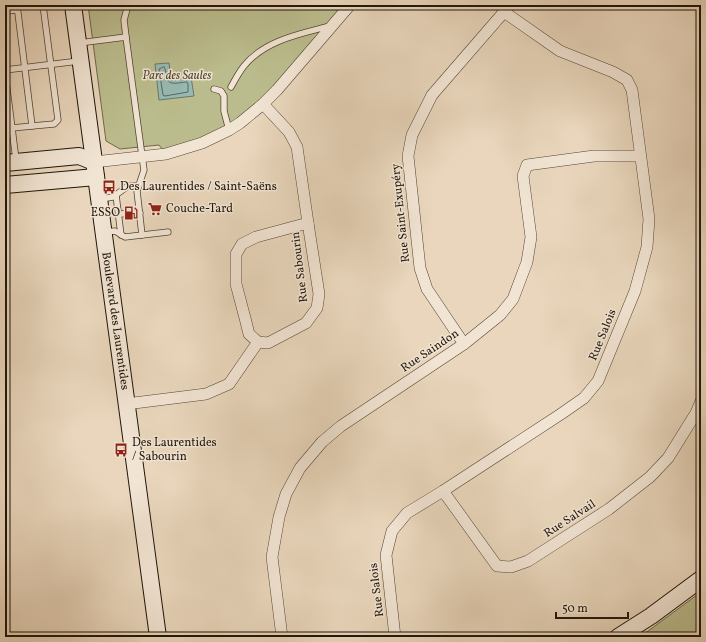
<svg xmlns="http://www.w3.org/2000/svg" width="706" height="642" font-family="Vollkorn,serif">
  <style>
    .green { fill: #bbbc8d; stroke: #6d694c }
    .water { fill: #97b9b1; stroke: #67786e }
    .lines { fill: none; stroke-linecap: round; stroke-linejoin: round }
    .shore { stroke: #5b685e; stroke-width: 1 }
    .lane-casing { stroke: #524636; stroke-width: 7 }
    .street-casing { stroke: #524636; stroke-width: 12 }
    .secondary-casing { stroke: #1f160a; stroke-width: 18 }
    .lane { stroke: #f1e4d3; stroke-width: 5.5 }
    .street { stroke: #f1e4d3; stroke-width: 11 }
    .secondary { stroke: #f1e4d3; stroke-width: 16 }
    .labels { text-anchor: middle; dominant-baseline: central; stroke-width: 3; stroke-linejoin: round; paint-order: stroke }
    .park-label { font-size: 12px; font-style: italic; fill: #4e4831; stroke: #f1e4d3 }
    .poi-label { font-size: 12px; fill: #1f160a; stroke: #f1e4d3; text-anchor: start }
    .street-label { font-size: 12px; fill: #1f160a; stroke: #f1e4d3 }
  </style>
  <rect width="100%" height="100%" fill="#e9d6bc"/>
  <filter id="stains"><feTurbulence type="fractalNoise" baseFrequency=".005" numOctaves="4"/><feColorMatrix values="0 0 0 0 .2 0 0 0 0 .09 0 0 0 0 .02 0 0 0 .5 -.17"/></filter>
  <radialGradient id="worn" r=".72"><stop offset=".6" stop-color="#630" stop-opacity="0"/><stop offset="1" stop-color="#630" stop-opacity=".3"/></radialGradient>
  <g class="green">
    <polygon points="88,5 350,5 240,123 166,154 159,145 120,149 106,141"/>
    <polygon points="701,592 701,637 640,637"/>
  </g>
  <polygon class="water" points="169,63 171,80 191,77 194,96 159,100 155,64"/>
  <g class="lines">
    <path class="shore" d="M164 67C166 71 166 73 167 77 168 87 180 82 187 82L188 84V92L165 96 163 95 159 69 161 68Z"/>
    <g class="lane-casing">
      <g id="lane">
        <polyline points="5,11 17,10"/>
        <polyline points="126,37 124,20 128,5"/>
        <polyline points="79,43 126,37 142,156 144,170 137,191 142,235 125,237 115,231 105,232"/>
        <polyline points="5,70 79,61"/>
        <polyline points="5,73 12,128"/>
        <path d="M231 87C235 80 239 72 244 66 265 40 300 34 330 26"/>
        <polyline points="214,89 221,91 224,96 224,111 229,130"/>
        <polyline points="32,126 54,124 58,120 43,5"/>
        <polyline points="16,160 12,128 32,126 17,5"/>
        <polyline points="116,195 121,235"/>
        <polyline points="101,199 113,197 128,186 139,186"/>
        <polyline points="119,214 140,213"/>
        <polyline points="142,235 168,232"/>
      </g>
    </g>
    <g class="street-casing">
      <g id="street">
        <polyline points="94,162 166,154 202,143 229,130 240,123 263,104 277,90 350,5"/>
        <polyline points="258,342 268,343 306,323 317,308 319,294 308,223"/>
        <polyline points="464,344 427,289 420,268 408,156 412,135 432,95 510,5"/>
        <polyline points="126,404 206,394 229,384 258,342 249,334 245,318 236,284 236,254 242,244 256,237 308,223 297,147 289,132 263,104"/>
        <polyline points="443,491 497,566 511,567 528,561 609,509 650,477 668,458 696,413 701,401"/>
        <polyline points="282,637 272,557 279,517 286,494 300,468 322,442 341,426 464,344 500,315 513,299 527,262 531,237 523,176 527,165 594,156 640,156"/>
        <polyline points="395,637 386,555 392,531 407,513 443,491 561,414 584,398 598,381 635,291 647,247 649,219 632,90 627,80 613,72 560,51 504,12"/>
      </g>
    </g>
    <g class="secondary-casing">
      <g id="secondary">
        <polyline points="73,5 158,637"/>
        <polyline points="5,163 79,156 94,162"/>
        <polyline points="5,185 96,177"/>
        <polyline points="618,637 651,616 701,579"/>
      </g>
    </g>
    <use href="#lane" class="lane"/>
    <use href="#street" class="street"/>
    <use href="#secondary" class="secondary"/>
  </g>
  <defs>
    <g id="bus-bare" transform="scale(1.08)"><path d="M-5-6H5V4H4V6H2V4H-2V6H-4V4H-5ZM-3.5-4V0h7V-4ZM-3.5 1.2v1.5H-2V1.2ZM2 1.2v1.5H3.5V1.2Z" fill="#8f2418" stroke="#f1e4d3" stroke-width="2.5" paint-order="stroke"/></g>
    <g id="supermarket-bare" transform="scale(1.08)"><path d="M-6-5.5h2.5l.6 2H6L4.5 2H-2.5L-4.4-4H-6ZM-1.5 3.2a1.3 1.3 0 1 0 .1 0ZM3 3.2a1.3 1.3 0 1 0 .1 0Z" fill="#8f2418" stroke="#f1e4d3" stroke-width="2.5" paint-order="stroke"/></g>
    <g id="fuel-bare" transform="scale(1.08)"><path d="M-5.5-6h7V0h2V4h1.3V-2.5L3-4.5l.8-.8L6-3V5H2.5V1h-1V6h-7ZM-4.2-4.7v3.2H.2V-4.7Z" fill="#8f2418" stroke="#f1e4d3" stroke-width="2.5" paint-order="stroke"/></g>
  </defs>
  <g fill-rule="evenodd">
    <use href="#bus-bare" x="109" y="187"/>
    <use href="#supermarket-bare" x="155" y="209"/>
    <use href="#fuel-bare" x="131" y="213"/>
    <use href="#bus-bare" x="121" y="450"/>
  </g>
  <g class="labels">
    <g class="park-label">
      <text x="177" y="76">Parc des Saules</text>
    </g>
    <g class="poi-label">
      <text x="120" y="187">Des Laurentides / Saint-Saëns</text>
      <text x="166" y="209">Couche-Tard</text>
      <text x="120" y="213" text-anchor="end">ESSO</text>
      <text x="132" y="443">Des Laurentides<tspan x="132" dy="14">/ Sabourin</tspan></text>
    </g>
    <g class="street-label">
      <text transform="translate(401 213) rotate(-96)">Rue Saint-Exupéry</text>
      <text transform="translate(300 267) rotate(-97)">Rue Sabourin</text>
      <text transform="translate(115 321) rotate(82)">Boulevard des Laurentides</text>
      <text transform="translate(603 335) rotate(-68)">Rue Salois</text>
      <text transform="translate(430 351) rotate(-34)">Rue Saindon</text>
      <text transform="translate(570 519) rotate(-33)">Rue Salvail</text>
      <text transform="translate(377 590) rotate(-97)">Rue Salois</text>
    </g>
  </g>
  <rect width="706" height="642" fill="none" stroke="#e9d6bc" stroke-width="20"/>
  <rect x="6" y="6" width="694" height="630" fill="none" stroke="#1f160a" stroke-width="2"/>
  <rect x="10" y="10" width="686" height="622" fill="none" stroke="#1f160a"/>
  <path d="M556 612v6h72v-6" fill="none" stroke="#1f160a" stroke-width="2"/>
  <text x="562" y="612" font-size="12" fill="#1f160a" stroke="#f1e4d3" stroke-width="3" paint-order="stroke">50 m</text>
  <rect width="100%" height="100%" filter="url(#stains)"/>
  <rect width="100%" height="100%" fill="url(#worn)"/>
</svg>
